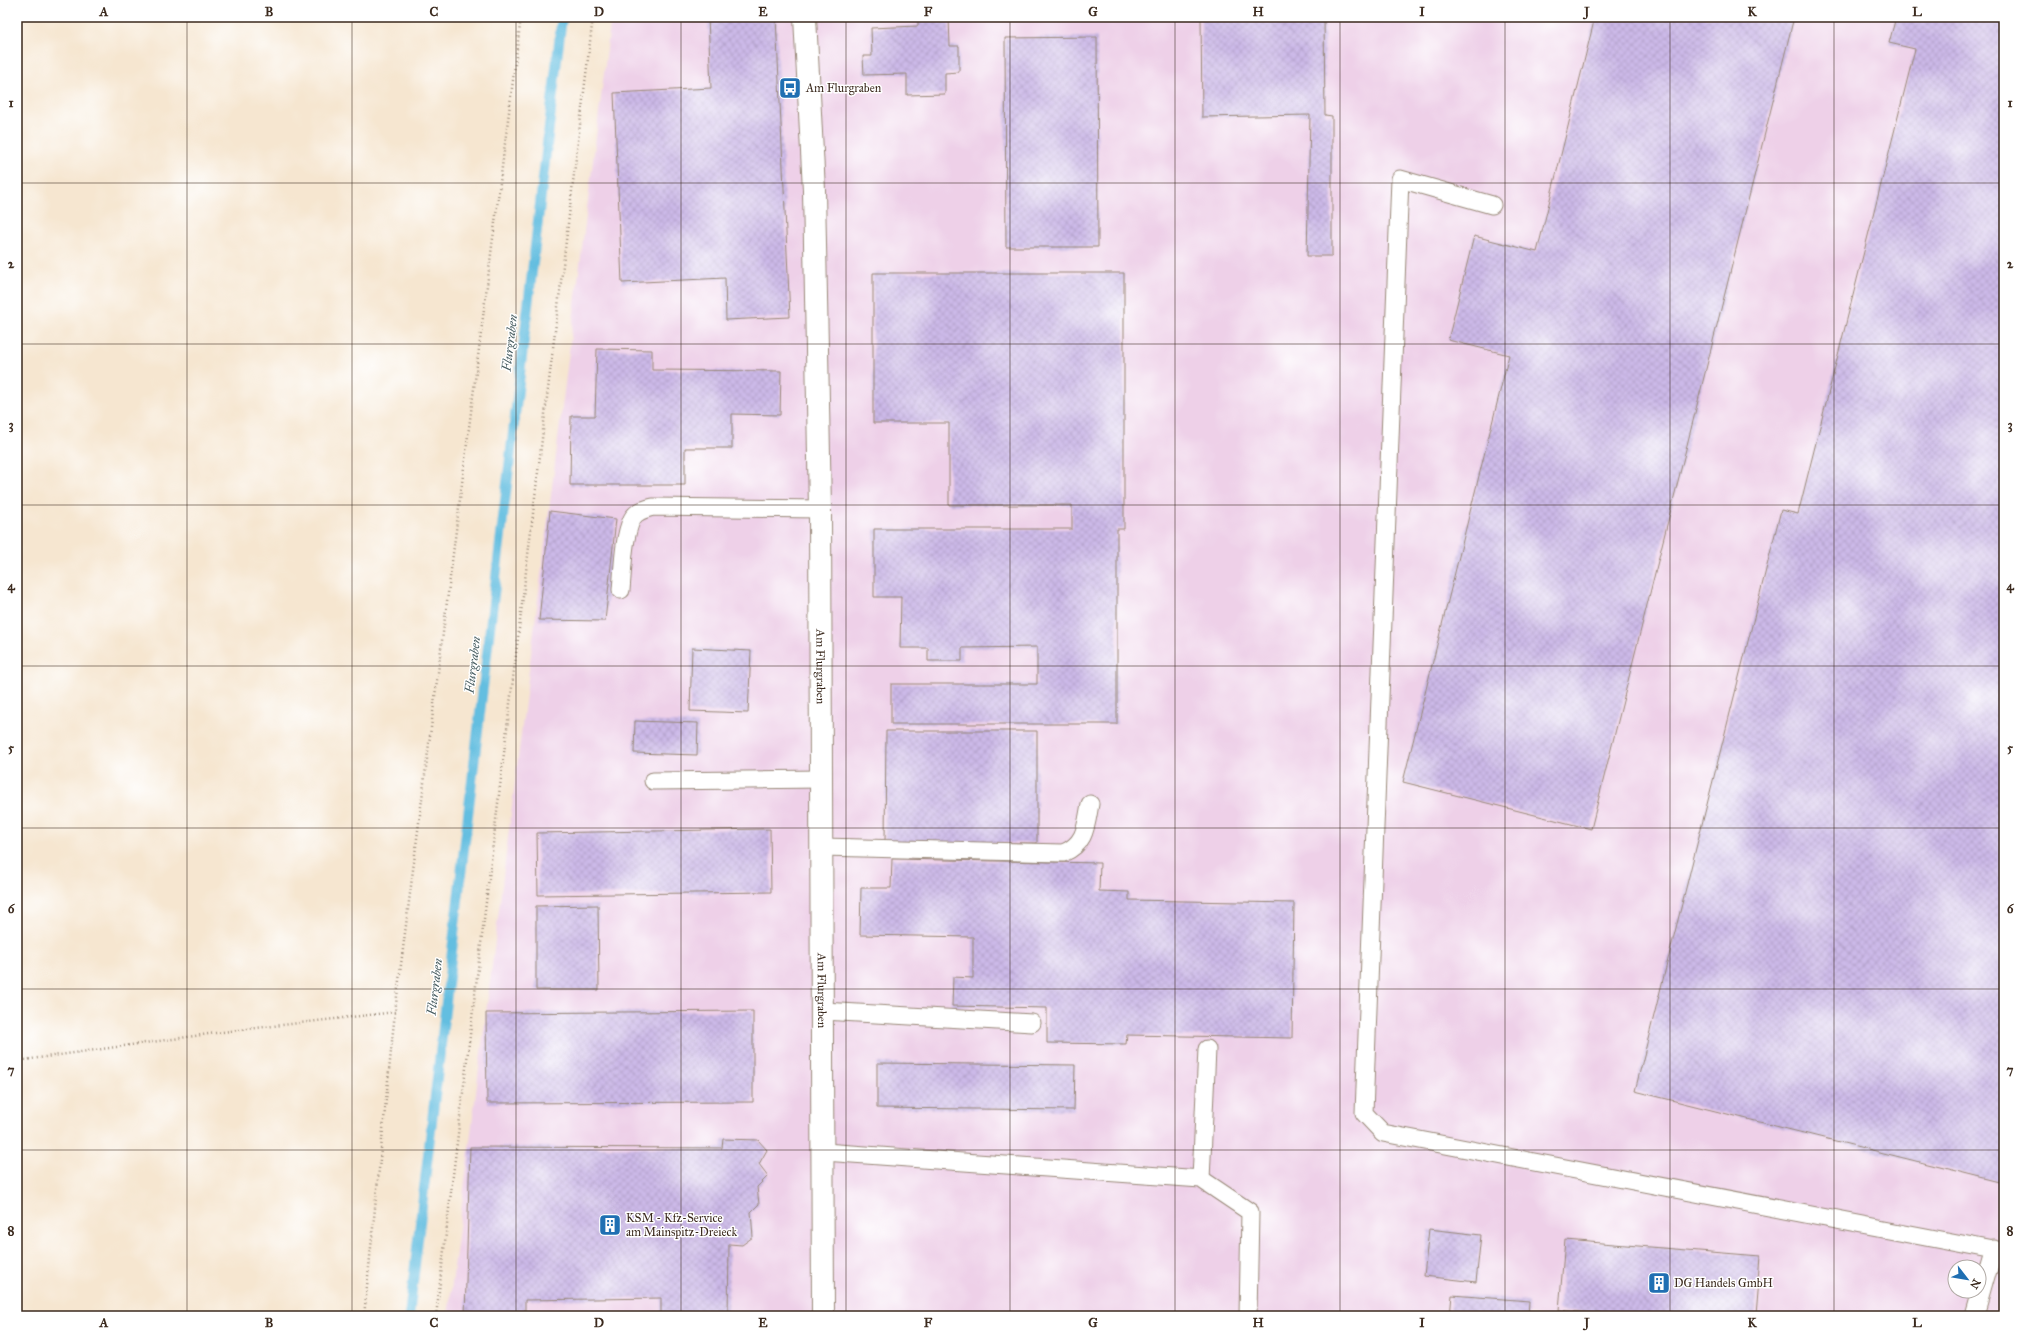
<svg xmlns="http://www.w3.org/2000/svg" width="2021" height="1333" font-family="'IM FELL Great Primer',serif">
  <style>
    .built { fill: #eed0e8; fill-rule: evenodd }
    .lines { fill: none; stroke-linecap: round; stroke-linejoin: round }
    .stream { stroke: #63bee0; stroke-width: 10 }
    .building { fill: url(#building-cross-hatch) }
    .service-casing { stroke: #988877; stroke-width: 19 }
    .minor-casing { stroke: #988877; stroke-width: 24 }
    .path { stroke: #988877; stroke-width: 2.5; stroke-dasharray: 1 3; stroke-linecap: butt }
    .service { stroke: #fff; stroke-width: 17 }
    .minor { stroke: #fff; stroke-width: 22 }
    .grid { fill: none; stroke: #3b2a1e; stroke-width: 1; stroke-opacity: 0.55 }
    .labels { text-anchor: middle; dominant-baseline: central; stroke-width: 3; stroke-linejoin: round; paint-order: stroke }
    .poi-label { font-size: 12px; fill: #3b2a1e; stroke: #fff; text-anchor: start }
    .street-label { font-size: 12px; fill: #3b2a1e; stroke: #fff }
    .water-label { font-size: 13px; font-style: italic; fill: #495e62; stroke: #fff }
    .neatline { fill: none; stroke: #3b2a1e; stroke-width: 1.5 }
    .grid-label { font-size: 13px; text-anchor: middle; font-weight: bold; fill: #3b2a1e }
  </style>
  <defs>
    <pattern id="building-cross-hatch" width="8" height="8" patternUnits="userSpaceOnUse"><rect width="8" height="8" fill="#ccb9e8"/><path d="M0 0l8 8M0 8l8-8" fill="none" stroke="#b09fc7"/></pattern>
  </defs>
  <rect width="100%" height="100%" fill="#fff"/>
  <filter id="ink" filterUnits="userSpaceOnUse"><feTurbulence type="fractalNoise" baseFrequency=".025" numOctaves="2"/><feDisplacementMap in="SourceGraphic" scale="8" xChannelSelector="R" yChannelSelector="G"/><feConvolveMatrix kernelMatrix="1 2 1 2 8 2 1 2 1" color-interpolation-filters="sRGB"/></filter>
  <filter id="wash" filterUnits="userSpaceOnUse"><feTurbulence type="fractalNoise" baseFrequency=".012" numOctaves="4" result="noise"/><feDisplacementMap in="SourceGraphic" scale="16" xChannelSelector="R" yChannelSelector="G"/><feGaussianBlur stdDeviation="0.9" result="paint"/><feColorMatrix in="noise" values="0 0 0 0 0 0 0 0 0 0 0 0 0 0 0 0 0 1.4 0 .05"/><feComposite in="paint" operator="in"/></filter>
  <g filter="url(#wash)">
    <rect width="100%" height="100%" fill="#f6e6d0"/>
    <path class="built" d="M611 17H2004V1316H448ZM1955 1267H1979V1291H1955Z"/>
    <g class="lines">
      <polyline class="stream" points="409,1316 562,17"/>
    </g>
    <g id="blocks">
      <g class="building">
        <polygon points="708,17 776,17 790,317 726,320 725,278 622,283 614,93 711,88"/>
        <polygon points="918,17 949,17 950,46 959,46 959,72 945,73 945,94 907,95 907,74 864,75 863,56 872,56 871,28 918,26"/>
        <polygon points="1201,17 1324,17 1325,115 1332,116 1332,256 1307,256 1310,115 1202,117"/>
        <polygon points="1595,17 1794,17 1591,829 1403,782 1509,355 1448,340 1474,236 1537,252"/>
        <polygon points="1896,17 2004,17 2004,1183 1635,1091 1781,510 1798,514 1915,49 1889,43"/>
        <polygon points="1097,37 1098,247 1006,247 1005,38"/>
        <polygon points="873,273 1124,273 1124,529 1117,529 1117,724 891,724 891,684 1037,684 1037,647 962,648 962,661 928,661 928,648 900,648 901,597 874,597 874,529 1072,529 1072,505 949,505 949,423 873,423"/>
        <polygon points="597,349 652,350 652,370 781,371 780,415 732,414 732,448 685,448 685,485 570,485 571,416 595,416"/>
        <polygon points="550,511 616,519 605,621 539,620"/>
        <polygon points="692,648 751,651 748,713 690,711"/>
        <polygon points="635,721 698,723 697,755 634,753"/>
        <polygon points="886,731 1037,731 1037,843 885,843"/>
        <polygon points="770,829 771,892 538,895 537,833"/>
        <polygon points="892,859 1100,863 1099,891 1129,892 1129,900 1294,903 1292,1038 1127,1035 1126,1044 1047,1043 1047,1008 952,1006 953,977 973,978 973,937 860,935 861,888 891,888"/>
        <polygon points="598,905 599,990 536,990 536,906"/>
        <polygon points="753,1011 753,1102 487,1103 486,1013"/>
        <polygon points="877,1063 1075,1065 1074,1110 877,1108"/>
        <polygon points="723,1139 758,1140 767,1150 759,1164 768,1176 757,1187 759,1204 751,1212 753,1237 742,1245 729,1244 728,1316 661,1316 661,1298 525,1300 525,1316 465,1316 470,1147 722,1148"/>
        <polygon points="1429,1229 1481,1235 1476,1282 1424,1276"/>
        <polygon points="1565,1240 1760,1256 1755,1316 1628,1316 1559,1310"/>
        <polygon points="1452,1295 1529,1301 1528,1316 1450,1316"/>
      </g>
    </g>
  </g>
  <g filter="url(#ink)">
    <use href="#blocks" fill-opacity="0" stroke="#988877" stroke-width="1"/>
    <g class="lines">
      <g class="service-casing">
        <g id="service">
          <polyline points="1492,205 1400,179 1364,1113 1383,1133 2004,1252"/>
          <path d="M621 590C623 570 623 538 632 519 636 511 645 509 653 507L820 509"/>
          <polyline points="653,781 822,779"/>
          <path d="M822 847 1063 853C1086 844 1086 825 1090 804"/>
          <polyline points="823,1011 1032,1023"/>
          <polyline points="824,1152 1201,1179 1250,1212 1248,1316"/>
          <polyline points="1201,1179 1207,1049"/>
          <polyline points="1975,1316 1994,1249"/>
        </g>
      </g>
      <g class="minor-casing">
        <g id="minor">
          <path id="s1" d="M805 17 814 190 820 509 823 1316"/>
        </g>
      </g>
      <g class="path">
        <polyline points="17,1061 230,1031 395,1012"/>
        <polyline points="364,1316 395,1012 521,17"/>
        <polyline points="436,1316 593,17"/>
      </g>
      <use href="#service" class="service"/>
      <use href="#minor" class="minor"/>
    </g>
  </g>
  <path class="grid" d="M187 17V1316M352 17V1316M516 17V1316M681 17V1316M846 17V1316M1010 17V1316M1175 17V1316M1340 17V1316M1505 17V1316M1670 17V1316M1834 17V1316M17 183H2004M17 344H2004M17 505H2004M17 666H2004M17 828H2004M17 989H2004M17 1150H2004"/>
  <defs>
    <g id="bus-square" transform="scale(1.15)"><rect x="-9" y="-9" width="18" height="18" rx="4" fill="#1f6fb2" stroke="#fff"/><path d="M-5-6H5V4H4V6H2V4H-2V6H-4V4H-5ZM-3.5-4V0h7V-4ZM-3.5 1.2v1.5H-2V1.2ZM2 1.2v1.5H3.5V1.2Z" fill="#fff"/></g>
    <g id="building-square" transform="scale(1.15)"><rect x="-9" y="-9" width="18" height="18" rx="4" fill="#1f6fb2" stroke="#fff"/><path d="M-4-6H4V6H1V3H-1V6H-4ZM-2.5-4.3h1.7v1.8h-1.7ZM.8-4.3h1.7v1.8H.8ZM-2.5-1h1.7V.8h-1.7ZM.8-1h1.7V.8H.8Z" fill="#fff"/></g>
  </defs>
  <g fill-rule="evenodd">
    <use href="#bus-square" x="790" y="88"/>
    <use href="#building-square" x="610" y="1225"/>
    <use href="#building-square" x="1659" y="1283"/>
  </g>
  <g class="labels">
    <g class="poi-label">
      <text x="806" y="88">Am Flurgraben</text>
      <text x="626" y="1218">KSM - Kfz-Service<tspan x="626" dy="14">am Mainspitz-Dreieck</tspan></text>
      <text x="1674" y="1283">DG Handels GmbH</text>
    </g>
    <g class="street-label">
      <text stroke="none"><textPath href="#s1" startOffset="650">Am Flurgraben</textPath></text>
      <text stroke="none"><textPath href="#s1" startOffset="974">Am Flurgraben</textPath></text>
    </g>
    <g class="water-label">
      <text transform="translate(510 343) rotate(-83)">Flurgraben</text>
      <text transform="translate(473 665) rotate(-83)">Flurgraben</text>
      <text transform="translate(435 987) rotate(-83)">Flurgraben</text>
    </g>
  </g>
  <rect width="2021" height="1333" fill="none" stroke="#fff" stroke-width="44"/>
  <g transform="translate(1967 1279) rotate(121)"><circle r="19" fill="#ffffff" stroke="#b1aaa5"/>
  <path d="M0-3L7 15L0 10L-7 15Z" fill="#1f6fb2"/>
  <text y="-6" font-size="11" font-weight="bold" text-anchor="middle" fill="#3b2a1e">N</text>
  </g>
  <rect x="22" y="22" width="1977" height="1289" class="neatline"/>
  <g class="grid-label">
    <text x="104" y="16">A</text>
    <text x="269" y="16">B</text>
    <text x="434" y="16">C</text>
    <text x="599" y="16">D</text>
    <text x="763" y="16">E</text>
    <text x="928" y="16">F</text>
    <text x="1093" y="16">G</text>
    <text x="1258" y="16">H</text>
    <text x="1422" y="16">I</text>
    <text x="1587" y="16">J</text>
    <text x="1752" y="16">K</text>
    <text x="1917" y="16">L</text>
    <text x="11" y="107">1</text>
    <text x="2010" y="107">1</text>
    <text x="11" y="268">2</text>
    <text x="2010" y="268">2</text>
    <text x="11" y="429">3</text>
    <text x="2010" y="429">3</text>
    <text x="11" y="590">4</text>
    <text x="2010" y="590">4</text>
    <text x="11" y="752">5</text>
    <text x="2010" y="752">5</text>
    <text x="11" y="913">6</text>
    <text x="2010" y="913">6</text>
    <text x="11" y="1074">7</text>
    <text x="2010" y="1074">7</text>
    <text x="11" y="1235">8</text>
    <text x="2010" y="1235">8</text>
    <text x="104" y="1327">A</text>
    <text x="269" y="1327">B</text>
    <text x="434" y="1327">C</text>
    <text x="599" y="1327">D</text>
    <text x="763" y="1327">E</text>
    <text x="928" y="1327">F</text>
    <text x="1093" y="1327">G</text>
    <text x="1258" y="1327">H</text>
    <text x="1422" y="1327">I</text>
    <text x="1587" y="1327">J</text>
    <text x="1752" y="1327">K</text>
    <text x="1917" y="1327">L</text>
  </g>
</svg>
